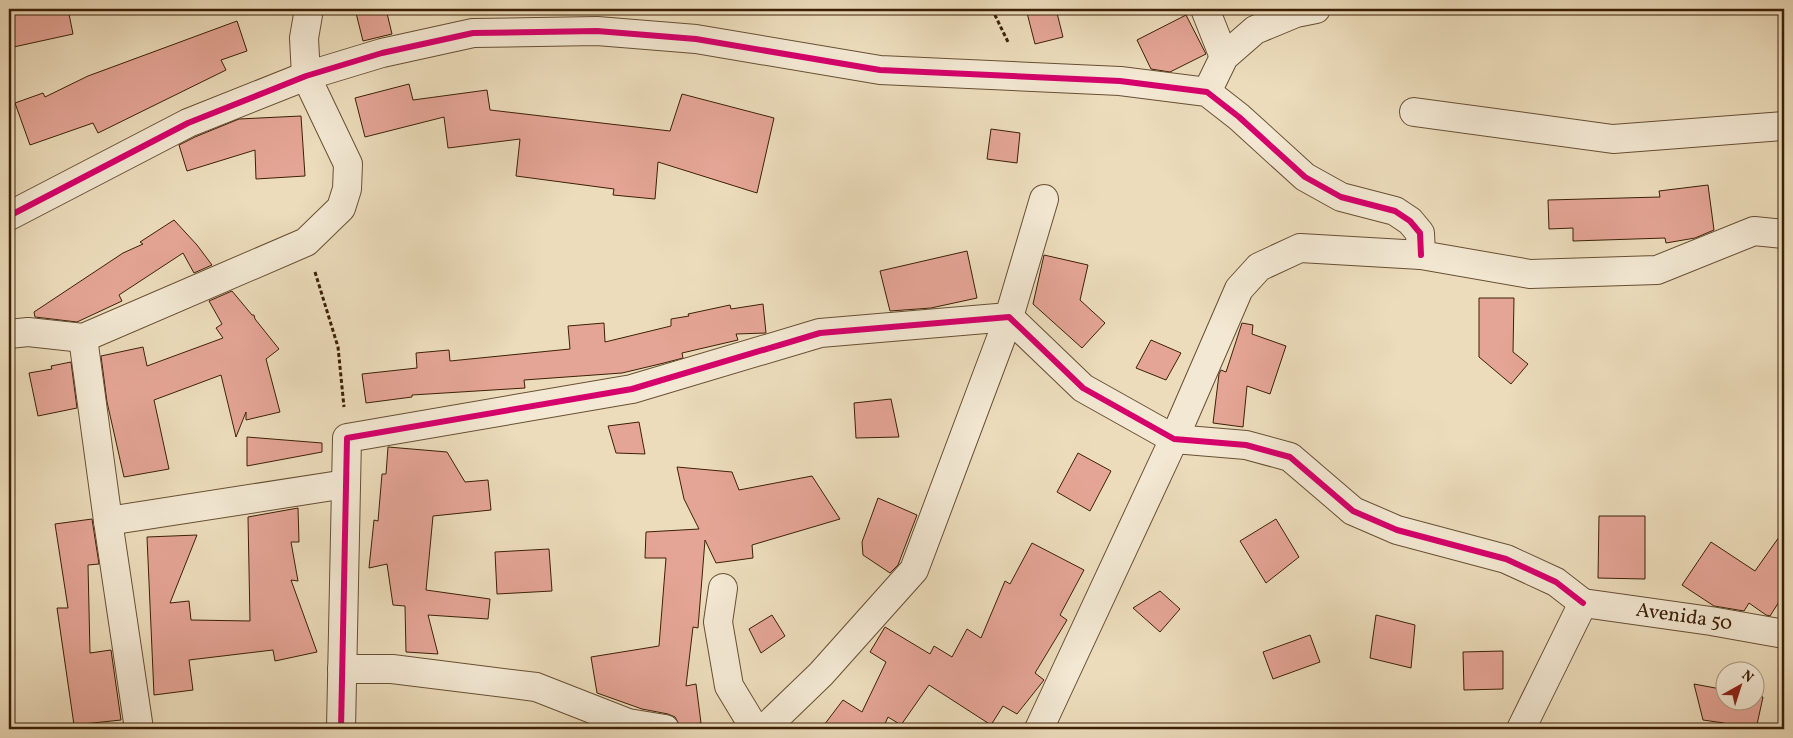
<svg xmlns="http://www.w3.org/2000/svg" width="1793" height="738" font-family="Vollkorn,serif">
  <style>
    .building { fill: #e5a596; stroke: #3c2006 }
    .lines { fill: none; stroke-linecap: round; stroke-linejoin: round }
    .minor-casing { stroke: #684f33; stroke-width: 30 }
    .path { stroke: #3c2006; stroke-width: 3; stroke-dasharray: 4 2.5; stroke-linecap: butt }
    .minor { stroke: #f3e8d3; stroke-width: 28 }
    .cycleway-casing { stroke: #f3e8d3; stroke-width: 9 }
    .cycleway { stroke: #d6006c; stroke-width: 6 }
    .labels { text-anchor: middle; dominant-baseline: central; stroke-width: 4; stroke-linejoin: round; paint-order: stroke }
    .street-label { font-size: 20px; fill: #3c2006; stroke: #f3e8d3 }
  </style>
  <rect width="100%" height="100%" fill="#ecdcbb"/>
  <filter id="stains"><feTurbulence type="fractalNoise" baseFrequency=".004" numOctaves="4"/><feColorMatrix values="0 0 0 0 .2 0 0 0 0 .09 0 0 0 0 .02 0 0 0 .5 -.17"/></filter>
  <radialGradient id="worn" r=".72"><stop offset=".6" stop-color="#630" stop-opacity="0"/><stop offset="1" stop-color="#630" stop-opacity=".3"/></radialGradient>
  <g class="building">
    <polygon points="9,9 68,9 73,34 9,48"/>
    <polygon points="355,9 386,9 392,34 363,41"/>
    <polygon points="1026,9 1056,9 1063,37 1035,44"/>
    <polygon points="1186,15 1206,54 1170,72 1151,69 1137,40"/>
    <polygon points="237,21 247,51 221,60 226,70 98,133 93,123 30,145 15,103 43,93 45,97 88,76"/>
    <polygon points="409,84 413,100 487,90 490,110 670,131 682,94 774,118 757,193 658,162 655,199 613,195 614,189 516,176 520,139 448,148 444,117 365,137 355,98"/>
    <polygon points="301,116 305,176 256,179 255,150 187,171 179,145 195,137 239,119"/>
    <polygon points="991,129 1020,133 1017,163 987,159"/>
    <polygon points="1708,185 1714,230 1695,238 1666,243 1665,238 1573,241 1573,228 1549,229 1548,200 1660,197 1659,191"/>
    <polygon points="174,220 197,245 212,265 194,273 183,253 119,295 122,301 77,322 35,317 34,312 123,253 143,244 140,242"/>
    <polygon points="967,251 977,298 931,308 890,311 880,271"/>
    <polygon points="1044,255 1088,265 1080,300 1105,323 1082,348 1033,304"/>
    <polygon points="232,291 252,315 254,315 255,319 279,349 266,359 280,412 246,420 246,412 236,437 221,375 154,400 169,469 124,477 107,402 101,356 143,347 147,366 223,338 216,328 222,324 209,301"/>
    <polygon points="1479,298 1514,298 1513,352 1528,364 1511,384 1479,357"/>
    <polygon points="763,304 766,333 736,334 738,340 682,353 683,358 664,363 622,373 524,380 525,388 412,395 412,397 366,403 362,374 417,368 416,353 449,350 450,361 570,349 568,326 604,323 605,342 671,326 671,319 689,316 688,314 730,305 731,309"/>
    <polygon points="1242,323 1253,325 1252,334 1286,346 1270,394 1247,386 1243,427 1213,423 1219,374 1221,370 1226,372"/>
    <polygon points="1151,340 1181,353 1166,380 1136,368"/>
    <polygon points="71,362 77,408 38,416 29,373 52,369 51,366"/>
    <polygon points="891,399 899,437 856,438 854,403"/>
    <polygon points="639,422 645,454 616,453 608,426"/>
    <polygon points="247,437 322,443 322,452 247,466"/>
    <polygon points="388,447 447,452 465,482 488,480 491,510 433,516 426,590 490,599 488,619 428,615 438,654 406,652 405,606 393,605 387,564 369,568 374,520 378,521 382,474 386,474"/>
    <polygon points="1078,453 1111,471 1090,511 1057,492"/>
    <polygon points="677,467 732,472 739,490 812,476 840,519 752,545 753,558 716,563 705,540 698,628 693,627 686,686 696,684 701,723 680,726 675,717 668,714 642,709 597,693 591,657 659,646 666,558 645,558 646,532 699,529 684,499"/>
    <polygon points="878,498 917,515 898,565 890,573 863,555 862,542"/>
    <polygon points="298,508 299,542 291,542 298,581 291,580 317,652 275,661 273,650 189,660 193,690 154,695 147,537 197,535 170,603 189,601 191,620 250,621 248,517"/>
    <polygon points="1599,516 1645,516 1645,579 1598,578"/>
    <polygon points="92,519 99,564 88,565 90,653 111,650 121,720 74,725 57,608 68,608 55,524"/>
    <polygon points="1276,519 1299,557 1266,583 1240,541"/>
    <polygon points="1784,530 1784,594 1770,616 1766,615 1749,603 1744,611 1714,606 1682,585 1711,542 1755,571"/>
    <polygon points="1032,543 1084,570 1060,615 1067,620 1035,673 1044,680 1017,714 1003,706 991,725 929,685 901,725 888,717 884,726 889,729 821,729 843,700 862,712 886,662 870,652 885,627 930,654 934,646 952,657 967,629 981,638 1005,581 1010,584"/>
    <polygon points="549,549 552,591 497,594 495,552"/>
    <polygon points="1160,591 1180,609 1160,632 1133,608"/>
    <polygon points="772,615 785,636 761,653 749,629"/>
    <polygon points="1376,615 1415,625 1411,668 1370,658"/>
    <polygon points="1310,635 1320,662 1273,679 1263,652"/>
    <polygon points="1503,651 1503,689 1464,690 1463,652"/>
    <polygon points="1694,684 1726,690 1726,700 1756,700 1756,696 1763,697 1756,729 1723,729 1724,723 1703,720"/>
  </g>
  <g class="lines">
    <g class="minor-casing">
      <g id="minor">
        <polyline points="1205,9 1224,57"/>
        <polyline points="1207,92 1224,57 1255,30 1296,13 1316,9"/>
        <polyline points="1414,112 1613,139 1784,126"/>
        <polyline points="9,216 188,123 306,76 382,53 473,33 597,31 696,39 880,70 1120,81 1207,92 1239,117 1305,177 1341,197 1395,211 1410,221 1420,233 1421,255"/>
        <polyline points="9,334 28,332 83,338 306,242 341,208 347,189 348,164 306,76 304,38 309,9"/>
        <polyline points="83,338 108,521 139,729"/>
        <polyline points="108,521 346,484"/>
        <polyline points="723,588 718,622 729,686 755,729"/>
        <path id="s1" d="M1583 603 1711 621 1784 634"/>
        <polyline points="342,669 392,669 536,687 628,723 665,729"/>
        <polyline points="341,729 347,438 632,389 820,333 1009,317 1083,388 1174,439 1246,445 1290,457 1353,511 1397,530 1506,559 1556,582 1583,603"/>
        <polyline points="764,729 821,674 914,570 1009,317 1044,199"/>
        <polyline points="1039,729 1174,439 1239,289 1259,267 1300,248 1421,255 1530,274 1657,270 1754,231 1784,234"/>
        <polyline points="1521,729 1583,603"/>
      </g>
    </g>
    <g class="path">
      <polyline points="992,9 1009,44"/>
      <polyline points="315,272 338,347 344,407"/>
    </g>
    <use href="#minor" class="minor"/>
    <g class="cycleway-casing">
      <g id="cycleway">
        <polyline points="9,216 188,123 306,76 382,53 473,33 597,31 696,39 880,70 1120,81 1207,92 1239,117 1305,177 1341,197 1395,211 1410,221 1420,233 1421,255"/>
        <polyline points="341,729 347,438 632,389 820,333 1009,317 1083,388 1174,439 1246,445 1290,457 1353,511 1397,530 1506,559 1556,582 1583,603"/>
      </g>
    </g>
    <use href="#cycleway" class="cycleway"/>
  </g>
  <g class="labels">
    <g class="street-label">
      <text stroke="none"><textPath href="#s1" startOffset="102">Avenida 50</textPath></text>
    </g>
  </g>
  <rect width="1793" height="738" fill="none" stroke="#ecdcbb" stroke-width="30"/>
  <rect x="10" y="10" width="1773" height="718" fill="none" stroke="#3c2006" stroke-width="2.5"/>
  <rect x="15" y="15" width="1763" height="708" fill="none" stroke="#3c2006"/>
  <g transform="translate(1740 686) rotate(39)"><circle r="24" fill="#f3e8d3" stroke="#aa9881"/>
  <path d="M0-4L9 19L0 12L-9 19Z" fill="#8f2418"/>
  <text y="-8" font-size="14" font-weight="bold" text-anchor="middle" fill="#3c2006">N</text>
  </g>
  <rect width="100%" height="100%" filter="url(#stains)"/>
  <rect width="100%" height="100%" fill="url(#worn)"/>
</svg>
